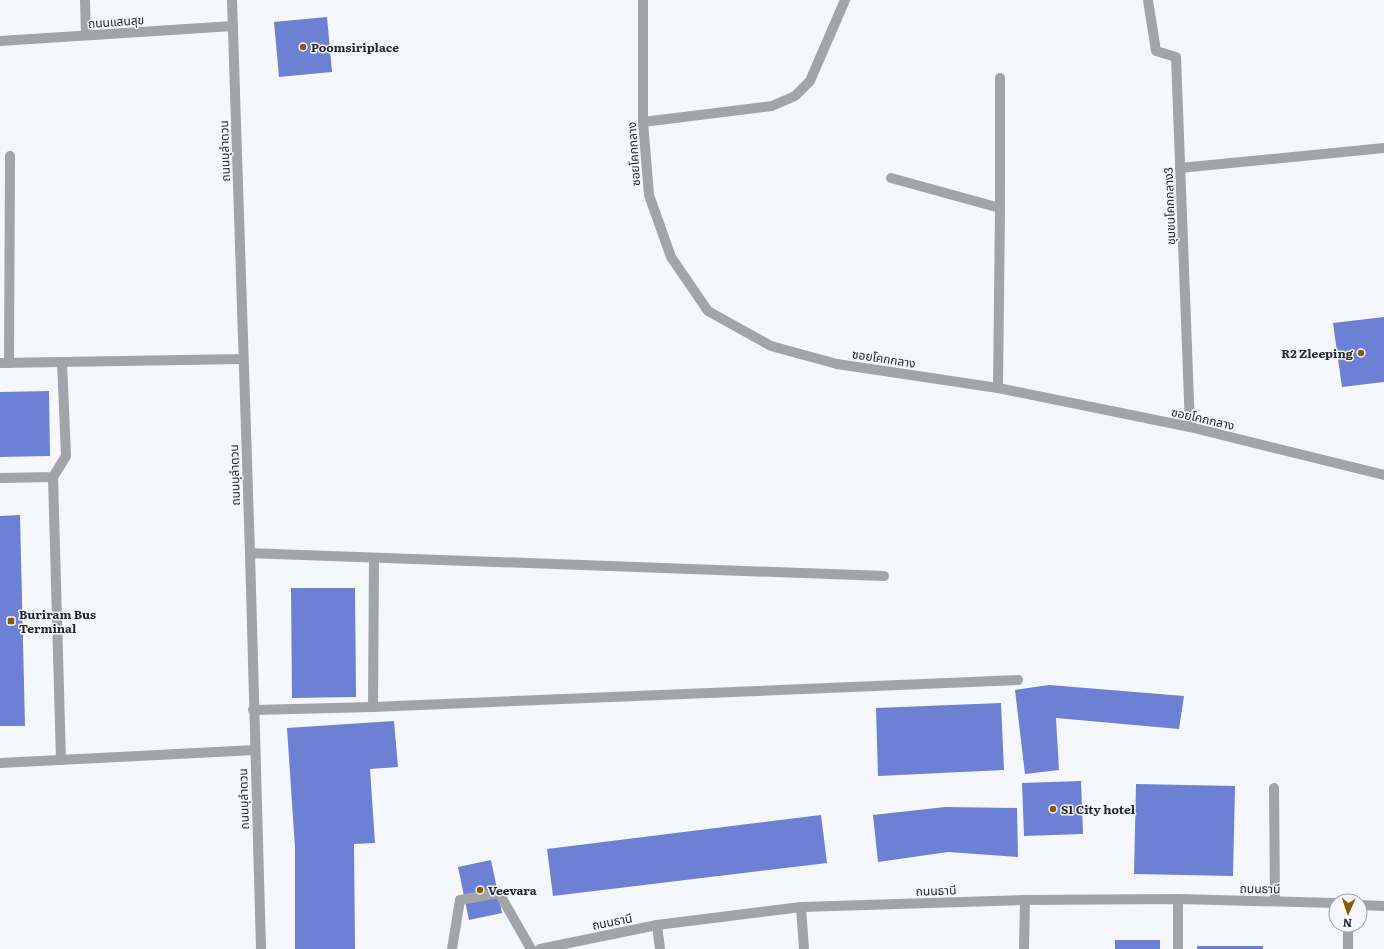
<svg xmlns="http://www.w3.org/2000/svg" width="1384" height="949" font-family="Literata,'Noto Sans Thai',serif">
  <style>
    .building { fill: #6c80d4 }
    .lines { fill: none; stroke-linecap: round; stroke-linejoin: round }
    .minor { stroke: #a2a4aa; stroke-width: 10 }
    .poi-dot { fill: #8d5809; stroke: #f5f7fd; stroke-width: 1.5 }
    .labels { text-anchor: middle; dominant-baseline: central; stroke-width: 3; stroke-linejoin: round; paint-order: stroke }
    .street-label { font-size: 12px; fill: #25272c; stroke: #f5f7fd }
    .poi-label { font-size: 12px; font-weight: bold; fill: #25272c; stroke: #f5f7fd; text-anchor: start }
  </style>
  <rect width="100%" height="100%" fill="#f5f7fd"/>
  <g class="building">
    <polygon points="327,17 332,72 279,77 274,22"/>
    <polygon points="1384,317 1384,382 1342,387 1333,323"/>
    <polygon points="49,391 50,456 0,457 0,392"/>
    <polygon points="20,515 25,726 0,726 0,516"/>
    <polygon points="291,588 355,588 356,697 292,698"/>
    <polygon points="1049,685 1184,696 1179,729 1056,718 1059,770 1025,774 1015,690"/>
    <polygon points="1001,703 1004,770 878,776 876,708"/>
    <polygon points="394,721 398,767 370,769 375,843 354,844 355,949 295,949 295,848 287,728"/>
    <polygon points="1081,781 1083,834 1024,836 1022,783"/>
    <polygon points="1136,784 1235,786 1233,876 1134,874"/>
    <polygon points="945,807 1017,808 1018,857 948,852 878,862 873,815"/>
    <polygon points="821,815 827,863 553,896 547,849"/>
    <polygon points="491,860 502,913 469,920 458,867"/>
    <rect x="1115" y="940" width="45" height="9"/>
    <rect x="1197" y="946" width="66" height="3"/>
  </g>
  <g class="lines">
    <g class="minor">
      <polyline points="85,0 86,35"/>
      <polyline points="232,0 250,553 261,949"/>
      <polyline points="643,0 643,122 649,195 671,257 708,311 771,346 837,364 998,388 1190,427 1384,475"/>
      <polyline points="1148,0 1156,51 1176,57 1190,427"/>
      <polyline points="0,41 233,26"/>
      <polyline points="643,122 772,106 795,96 810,81 845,0"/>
      <polyline points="1180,168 1384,148"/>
      <polyline points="891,178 1000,208"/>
      <polyline points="0,363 243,359"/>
      <polyline points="9,363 10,156"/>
      <polyline points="998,388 1000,208 1000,78"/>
      <polyline points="53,477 61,760"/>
      <polyline points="0,478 53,477 66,456 62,362"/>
      <polyline points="250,553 884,576"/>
      <polyline points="373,707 374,558"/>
      <polyline points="253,710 373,707 1018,680"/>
      <polyline points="0,763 255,750"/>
      <polyline points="1274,788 1275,901"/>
      <polyline points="1178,899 1178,949"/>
      <polyline points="1360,905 1384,906"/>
      <polyline points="801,907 804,949"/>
      <polyline points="657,925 660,949"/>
      <polyline points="452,949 460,900 499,893 531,949"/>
      <polyline points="540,949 657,925 801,907 1025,900 1178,899 1336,903"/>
      <polyline points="1024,949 1025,900"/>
      <polyline points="1348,949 1348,925"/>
    </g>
  </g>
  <g class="poi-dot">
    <circle cx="303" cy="47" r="4"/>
    <circle cx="1361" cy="353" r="4"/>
    <rect x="7" y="617" width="8" height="8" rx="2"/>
    <circle cx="1053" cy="809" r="4"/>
    <circle cx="480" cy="890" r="4"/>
  </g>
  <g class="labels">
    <g class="street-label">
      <text transform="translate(116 21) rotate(-4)">ถนนแสนสุข</text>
      <text transform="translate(224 151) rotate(-92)">ถนนบุลำดวน</text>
      <text transform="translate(633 154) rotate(-94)">ซอยโคกกลาง</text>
      <text transform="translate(1169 206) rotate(-92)">ชุมชนโคกกลาง3</text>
      <text transform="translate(884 358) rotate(9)">ซอยโคกกลาง</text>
      <text transform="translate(1203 418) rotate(13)">ซอยโคกกลาง</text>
      <text transform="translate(234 475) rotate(-92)">ถนนบุลำดวน</text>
      <text transform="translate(243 799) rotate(-92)">ถนนบุลำดวน</text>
      <text transform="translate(1260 888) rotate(1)">ถนนธานี</text>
      <text transform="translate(936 890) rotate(-2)">ถนนธานี</text>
      <text transform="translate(612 921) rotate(-11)">ถนนธานี</text>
    </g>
    <g class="poi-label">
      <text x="311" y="47">Poomsiriplace</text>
      <text x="1353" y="353" text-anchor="end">R2 Zleeping</text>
      <text x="19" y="614">Buriram Bus<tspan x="19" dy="14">Terminal</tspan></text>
      <text x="1061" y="809">S1 City hotel</text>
      <text x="488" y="890">Veevara</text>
    </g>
  </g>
  <g transform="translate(1348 913) rotate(183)"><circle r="19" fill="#f5f7fd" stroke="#a2a4a9"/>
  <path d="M0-3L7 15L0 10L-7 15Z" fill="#8d5809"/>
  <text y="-6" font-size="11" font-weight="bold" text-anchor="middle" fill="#25272c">N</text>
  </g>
</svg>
